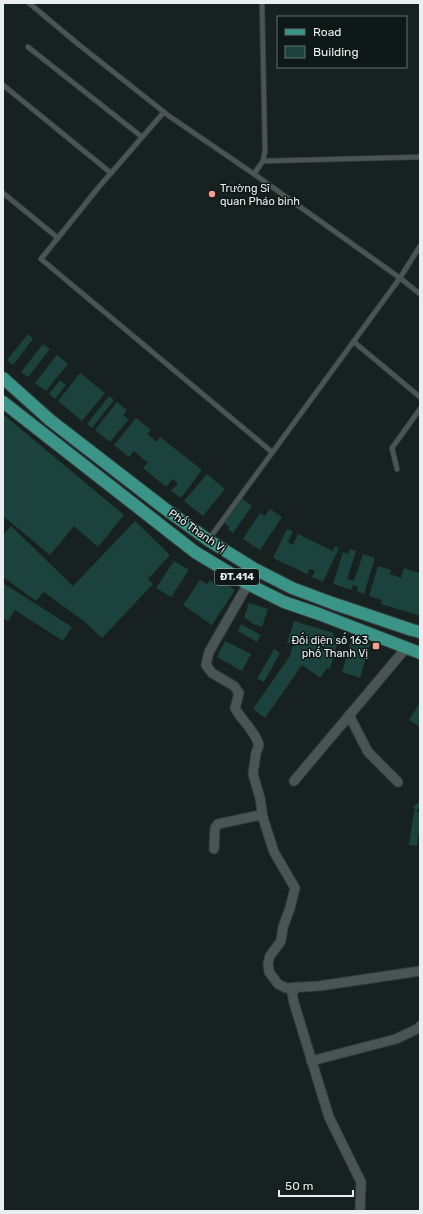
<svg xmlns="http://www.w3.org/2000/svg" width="423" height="1214" font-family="Rubik,sans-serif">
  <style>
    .building { fill: #1b423c }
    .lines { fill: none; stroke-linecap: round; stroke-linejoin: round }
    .lane-casing { stroke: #353d3b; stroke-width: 6 }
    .street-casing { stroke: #353d3b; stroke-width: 11 }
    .primary-casing { stroke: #353d3b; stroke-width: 14 }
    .lane { stroke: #4a5553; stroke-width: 4.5 }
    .street { stroke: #4a5553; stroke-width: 9 }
    .primary { stroke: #3a9488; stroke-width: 12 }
    .poi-dot { fill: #f59d8e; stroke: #0e1816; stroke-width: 1.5 }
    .labels { text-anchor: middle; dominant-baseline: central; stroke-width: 3; stroke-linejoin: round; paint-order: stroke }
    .shield { fill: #0e1816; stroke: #a7aead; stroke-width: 1 }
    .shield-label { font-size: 10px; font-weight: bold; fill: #e8efee }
    .poi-label { font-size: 11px; fill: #e8efee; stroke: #0e1816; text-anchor: start }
    .street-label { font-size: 11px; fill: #e8efee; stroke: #0e1816 }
  </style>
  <rect width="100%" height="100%" fill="#17211f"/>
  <g class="building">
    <polygon points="28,334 33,339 13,365 7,360"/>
    <polygon points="43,344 50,349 28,377 21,372"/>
    <polygon points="57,355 68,364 46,391 35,383"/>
    <polygon points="80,373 105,393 82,421 58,401"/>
    <polygon points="60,380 66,385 55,399 49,394"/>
    <polygon points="109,396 114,400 92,428 87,424"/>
    <polygon points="117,402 127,410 123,415 129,419 110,442 95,430"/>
    <polygon points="3,414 124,515 98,547 74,526 50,555 3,516 3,469 4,468 3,467"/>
    <polygon points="136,418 151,430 147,434 157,442 160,437 202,470 181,498 171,491 178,483 173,479 166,487 143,468 148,462 143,459 134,451 129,457 114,445"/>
    <polygon points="207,474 225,489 203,516 184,501"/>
    <polygon points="241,498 252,506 233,533 228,529 229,527 224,523"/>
    <polygon points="270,509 282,517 260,550 243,539 260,513 265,516"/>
    <polygon points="135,521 170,555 148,579 153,584 102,638 85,622 44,592 36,601 3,577 3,565 5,563 3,561 3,535 11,526 73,586"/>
    <polygon points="287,529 293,531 288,542 293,545 298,534 333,551 335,546 339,548 323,582 312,577 315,571 310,569 307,574 273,558"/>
    <polygon points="350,549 356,551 347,579 354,581 363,554 375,558 364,594 357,591 358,587 353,585 351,590 333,584 343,552 348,554"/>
    <polygon points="174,561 189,570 171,597 156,588"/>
    <polygon points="378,566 391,570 390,574 401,578 404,568 420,573 420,616 381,604 382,600 369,596"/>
    <polygon points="218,579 235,590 212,625 183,605 200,580 207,584 210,580 215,584"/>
    <polygon points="3,583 72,627 63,641 15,610 8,621 3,618"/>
    <polygon points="249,603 268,609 262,627 253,624 244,617"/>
    <polygon points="294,621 334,633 333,637 339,638 330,669 327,668 320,678 302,665 265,718 253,709 290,656 293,644 287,643"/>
    <polygon points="241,624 261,635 257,642 238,631"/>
    <polygon points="225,641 251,654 242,671 217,657"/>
    <polygon points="351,641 362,645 363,642 370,644 360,678 342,672"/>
    <polygon points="274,649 280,653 264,682 257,679"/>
    <polygon points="420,702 420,727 409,720"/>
    <polygon points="420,801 420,807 416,811 413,807"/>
    <polygon points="414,811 420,812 420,825 417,846 409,845"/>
  </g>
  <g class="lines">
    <g class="lane-casing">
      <g id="lane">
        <polyline points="29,3 78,44 169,116 254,174 400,278 420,294"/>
        <polyline points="28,47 142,137"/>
        <polyline points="3,85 111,173"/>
        <polyline points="164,112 98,188 41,259 272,452"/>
        <polyline points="263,161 420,157"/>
        <polyline points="254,174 263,161 265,151 262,3"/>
        <polyline points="3,193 58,238"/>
        <polyline points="354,342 420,397"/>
        <polyline points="397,469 392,448 420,409"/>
        <polyline points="209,539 400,278 420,246"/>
      </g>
    </g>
    <g class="street-casing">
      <g id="street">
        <path d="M248 584 209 652 206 665 212 673 234 686 239 693 235 708C242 721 255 731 259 745L256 753 253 774 260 798 263 818"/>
        <polyline points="349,715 368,752 398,782"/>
        <polyline points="294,781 406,648"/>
        <polyline points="214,849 215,828 218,824 260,815 263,818 274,852 295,888 290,908 283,927 281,941 270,956 268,963 269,972 278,984 286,988 319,986 420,971"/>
        <polyline points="297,987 292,993 294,1003 329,1117 361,1182 360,1211"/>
        <polyline points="311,1061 396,1039 419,1028 420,1026"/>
      </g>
    </g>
    <g class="primary-casing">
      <g id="primary">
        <polyline points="3,378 50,420 164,508 208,540 253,568 292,588 332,603 412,630 420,632"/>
        <polyline points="3,402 195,552 248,584 284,602 319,614 420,653"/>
      </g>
    </g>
    <use href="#lane" class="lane"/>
    <use href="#street" class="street"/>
    <use href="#primary" class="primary"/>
  </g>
  <g class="poi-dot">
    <circle cx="212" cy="194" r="4"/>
    <rect x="372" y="642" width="8" height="8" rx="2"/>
  </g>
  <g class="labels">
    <rect class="shield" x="215" y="569" width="44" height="16" rx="3"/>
    <g class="shield-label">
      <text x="237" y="577">ĐT.414</text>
    </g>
    <g class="poi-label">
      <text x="220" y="188">Trường Sĩ<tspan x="220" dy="13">quan Pháo binh</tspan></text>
      <text x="368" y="640" text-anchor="end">Đối diện số 163<tspan x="368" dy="13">phố Thanh Vị</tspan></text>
    </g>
    <g class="street-label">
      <text transform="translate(197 531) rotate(35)">Phố Thanh Vị</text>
    </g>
  </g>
  <rect width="423" height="1214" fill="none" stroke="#e8efee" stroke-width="8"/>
  <rect x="277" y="16" width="130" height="52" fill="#0e1816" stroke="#656e6c"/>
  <rect x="285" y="29" width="20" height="6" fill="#3a9488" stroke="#656e6c"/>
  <text x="313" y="36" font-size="12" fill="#e8efee">Road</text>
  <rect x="285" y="46" width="20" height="12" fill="#1b423c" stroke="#656e6c"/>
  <text x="313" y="56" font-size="12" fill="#e8efee">Building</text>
  <path d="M279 1190v6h74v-6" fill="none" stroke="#e8efee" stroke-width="2"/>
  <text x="285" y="1190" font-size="12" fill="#e8efee" stroke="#0e1816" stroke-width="3" paint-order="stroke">50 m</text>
</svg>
